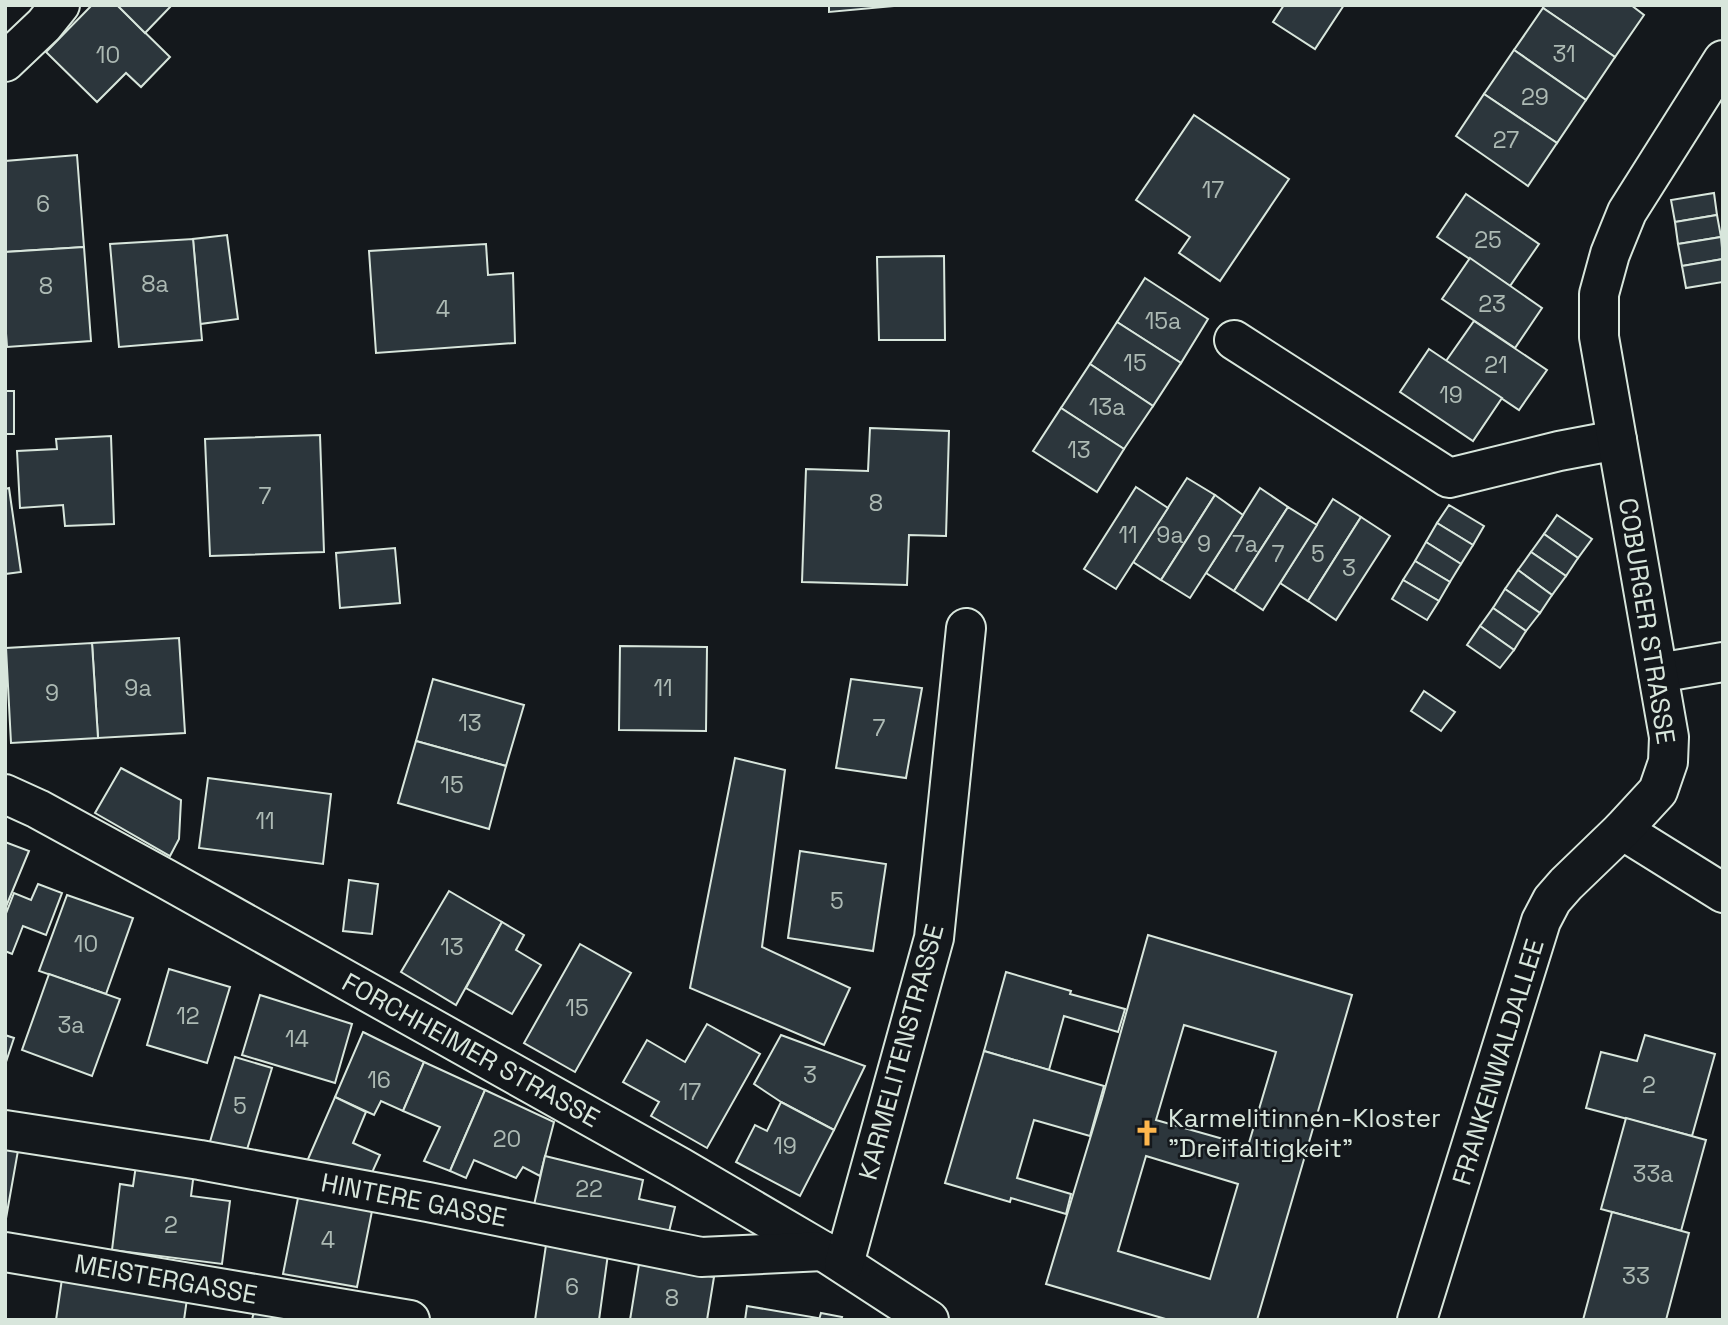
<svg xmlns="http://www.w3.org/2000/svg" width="1728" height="1325" font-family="'Space Grotesk',sans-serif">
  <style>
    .building { fill: #2c363c; stroke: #d8e6dc; stroke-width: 2; fill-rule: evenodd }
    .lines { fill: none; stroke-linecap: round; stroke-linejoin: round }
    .minor-casing { stroke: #d8e6dc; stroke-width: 42 }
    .minor { stroke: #14181c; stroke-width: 38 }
    .labels { text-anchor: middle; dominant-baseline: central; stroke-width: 5; stroke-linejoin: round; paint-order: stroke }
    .number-label { font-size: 23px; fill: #adbab4 }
    .street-label { font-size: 26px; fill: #d8e6dc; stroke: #14181c }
    .poi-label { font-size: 26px; fill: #d8e6dc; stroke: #14181c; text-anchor: start }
  </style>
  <rect width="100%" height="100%" fill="#14181c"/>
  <g class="building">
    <polygon points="92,5 117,5 170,57 141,87 126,73 97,102 46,52"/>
    <polygon points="117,5 172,5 145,33"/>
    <polygon points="829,5 905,5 829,12"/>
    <polygon points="1284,5 1344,5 1315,49 1273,22"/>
    <polygon points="1545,5 1631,5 1644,15 1615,57 1543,8"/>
    <polygon points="1543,8 1615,57 1586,100 1514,50"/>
    <polygon points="1514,50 1586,100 1557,143 1484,94"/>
    <polygon points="1484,94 1557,143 1528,186 1456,136"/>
    <polygon points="1194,115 1289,179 1220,281 1179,253 1190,237 1136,200"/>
    <polygon points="77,155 84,247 5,252 5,161"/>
    <polygon points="1714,193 1717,215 1675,222 1671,200"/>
    <polygon points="1466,194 1539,244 1510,286 1437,237"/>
    <polygon points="1717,215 1721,237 1678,244 1675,222"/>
    <polygon points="227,235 238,319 200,324 193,239"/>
    <polygon points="1721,237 1723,259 1682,266 1678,244"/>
    <polygon points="193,239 202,340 119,347 110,244"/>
    <polygon points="486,244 488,275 513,273 515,343 376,353 369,251"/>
    <polygon points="84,247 91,341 7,347 5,320 5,252"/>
    <polygon points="944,256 945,340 879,340 877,257"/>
    <polygon points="1470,258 1542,308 1515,348 1442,299"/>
    <polygon points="1723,259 1723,282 1686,288 1682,266"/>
    <polygon points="1145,278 1208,319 1181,363 1117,322"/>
    <polygon points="1474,321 1547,370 1519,410 1446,361"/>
    <polygon points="1117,322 1181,363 1153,406 1090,364"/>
    <polygon points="1429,349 1502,398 1473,441 1400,392"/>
    <polygon points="1090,364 1153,406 1124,449 1061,408"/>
    <rect x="5" y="391" width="9" height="43"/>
    <polygon points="1061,408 1124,449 1097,492 1033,451"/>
    <polygon points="870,428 949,431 946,536 909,535 907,585 802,582 806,469 868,471"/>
    <polygon points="320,435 324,552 210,556 205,439"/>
    <polygon points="111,436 114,524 65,526 63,505 20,508 17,451 57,449 56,439"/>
    <polygon points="1187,478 1215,495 1161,580 1133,562"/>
    <polygon points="1136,487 1168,508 1116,589 1084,569"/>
    <polygon points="9,488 21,572 5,574 5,489"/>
    <polygon points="1260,488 1288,507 1234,591 1206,573"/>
    <polygon points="1215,495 1243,515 1190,598 1161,580"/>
    <polygon points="1333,499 1361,517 1308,601 1280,583"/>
    <polygon points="1449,505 1484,526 1473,545 1437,523"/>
    <polygon points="1288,507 1317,525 1263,610 1234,591"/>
    <polygon points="1557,515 1592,539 1578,558 1544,534"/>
    <polygon points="1361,517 1390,536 1336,620 1308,601"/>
    <polygon points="1437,523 1473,545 1461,564 1426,542"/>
    <polygon points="1544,534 1578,558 1566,576 1531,552"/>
    <polygon points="1426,542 1461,564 1450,582 1415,561"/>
    <polygon points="395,548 400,603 340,608 336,553"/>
    <polygon points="1531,552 1566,576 1552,595 1518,570"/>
    <polygon points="1415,561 1450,582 1439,601 1403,580"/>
    <polygon points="1518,570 1552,595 1540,613 1505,589"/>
    <polygon points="1403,580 1439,601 1427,620 1392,599"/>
    <polygon points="1505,589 1540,613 1526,631 1493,608"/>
    <polygon points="1493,608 1526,631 1514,650 1480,626"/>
    <polygon points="1480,626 1514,650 1500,668 1467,645"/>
    <polygon points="179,638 185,733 98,738 92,643"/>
    <polygon points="92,643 98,738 11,743 6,648"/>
    <polygon points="620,646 707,647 706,731 619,730"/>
    <polygon points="433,679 524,705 506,766 416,741"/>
    <polygon points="851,679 922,688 906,778 836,768"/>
    <polygon points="1424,691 1455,712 1441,731 1411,711"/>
    <polygon points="416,741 506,766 489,829 398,803"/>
    <polygon points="735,758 785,770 762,947 850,988 824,1045 690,988"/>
    <polygon points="121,768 181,800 179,839 170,856 95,813"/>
    <polygon points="208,778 331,794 323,864 199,848"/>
    <polygon points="5,842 29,851 5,909"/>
    <polygon points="800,851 886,864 873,951 788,938"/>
    <polygon points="349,880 378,884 372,934 343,931"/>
    <polygon points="38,884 62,893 46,935 23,926 12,954 5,951 5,916 14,893 31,900"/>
    <polygon points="449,891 502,922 456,1005 401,972"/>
    <polygon points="67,895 133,918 106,994 39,971"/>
    <polygon points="502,922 524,935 516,950 541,965 512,1014 466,988"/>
    <path d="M1148 935 1352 995 1257 1320H1169L1046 1284 1102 1099ZM1184 1025 1276 1052 1248 1146 1156 1120ZM1146 1156 1238 1184 1210 1279 1118 1251Z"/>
    <polygon points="580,944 631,973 575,1072 524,1043"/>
    <polygon points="169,969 230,987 207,1063 147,1045"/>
    <polygon points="1006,972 1071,991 1070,994 1125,1009 1118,1032 1064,1016 1049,1070 984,1051"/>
    <polygon points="49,974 120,999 92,1076 22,1050"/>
    <polygon points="260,995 352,1024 335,1083 242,1055"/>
    <polygon points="707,1024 760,1054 707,1148 651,1116 659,1102 623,1082 647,1040 685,1062"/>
    <polygon points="363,1032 424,1062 403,1111 381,1101 374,1115 335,1097"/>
    <polygon points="5,1035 14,1038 5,1065"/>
    <polygon points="781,1035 865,1066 834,1130 781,1102 754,1084"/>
    <polygon points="1645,1035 1715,1054 1692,1136 1586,1108 1601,1052 1637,1061"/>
    <polygon points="984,1051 1104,1086 1090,1136 1034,1120 1017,1178 1071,1194 1066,1214 1011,1198 1010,1202 945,1183"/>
    <polygon points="235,1057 272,1068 245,1156 209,1145"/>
    <polygon points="424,1062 485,1090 450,1171 424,1161 440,1127 403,1111"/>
    <polygon points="485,1090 554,1122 540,1176 523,1167 516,1178 474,1160 466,1178 450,1171"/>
    <polygon points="335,1097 366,1112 353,1143 380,1155 370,1177 305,1166"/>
    <polygon points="781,1102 834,1130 800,1196 736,1162 755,1125 767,1131"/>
    <polygon points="1626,1118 1706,1140 1681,1231 1601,1209"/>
    <polygon points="5,1142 19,1145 5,1224"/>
    <polygon points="545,1156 643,1180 639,1199 675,1207 668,1236 534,1205"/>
    <polygon points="136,1165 194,1172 191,1196 230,1201 222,1264 112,1250 120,1184 133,1186"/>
    <polygon points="299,1193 373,1206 357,1287 283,1274"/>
    <polygon points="1612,1212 1689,1233 1666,1320 1583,1320"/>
    <polygon points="546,1245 608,1254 599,1320 535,1320"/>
    <polygon points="639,1264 714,1277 707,1320 630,1320"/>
    <polygon points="63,1272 188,1292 184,1320 56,1320"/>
    <polygon points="747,1306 818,1318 818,1320 745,1320"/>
    <polygon points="254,1311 311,1320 252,1320"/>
    <polygon points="821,1313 842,1317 841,1320 819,1320"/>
  </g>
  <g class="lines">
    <g class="minor-casing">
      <g id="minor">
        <polyline points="5,62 44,25 60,5"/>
        <polyline points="1234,340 1449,478 1559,451 1617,440"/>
        <polyline points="1658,673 1723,662"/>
        <polyline points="5,794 38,809 166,879 680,1167 823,1251 929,1320"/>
        <polyline points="1622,830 1723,893"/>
        <polyline points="5,1130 200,1160 428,1202 701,1257 823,1251"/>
        <polyline points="5,1252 410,1320"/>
        <polyline points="844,1264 934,938 966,628"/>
        <polyline points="1417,1320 1541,921 1552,900 1566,884 1622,830 1658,791 1668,762 1669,737 1599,337 1599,294 1610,254 1627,212 1723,60"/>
      </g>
    </g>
    <use href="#minor" class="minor"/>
  </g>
  <defs>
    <g id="church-bare" transform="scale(2.1)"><path d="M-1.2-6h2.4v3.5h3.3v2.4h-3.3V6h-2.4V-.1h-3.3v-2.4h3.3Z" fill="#ffb74d" stroke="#14181c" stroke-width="2.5" paint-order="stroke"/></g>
  </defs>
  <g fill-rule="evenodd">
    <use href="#church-bare" x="1147" y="1133"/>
  </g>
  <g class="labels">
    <g class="number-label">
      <text x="1564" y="54">31</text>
      <text x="108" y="55">10</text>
      <text x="1535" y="97">29</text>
      <text x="1506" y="140">27</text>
      <text x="1213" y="190">17</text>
      <text x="43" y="204">6</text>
      <text x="1488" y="240">25</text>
      <text x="155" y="284">8a</text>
      <text x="46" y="286">8</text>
      <text x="1492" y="304">23</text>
      <text x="443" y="309">4</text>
      <text x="1163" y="321">15a</text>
      <text x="1135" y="363">15</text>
      <text x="1496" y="365">21</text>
      <text x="1451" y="395">19</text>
      <text x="1107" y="407">13a</text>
      <text x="1079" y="450">13</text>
      <text x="265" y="496">7</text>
      <text x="876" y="503">8</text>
      <text x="1128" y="535">11</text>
      <text x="1170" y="535">9a</text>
      <text x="1204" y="544">9</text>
      <text x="1245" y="544">7a</text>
      <text x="1278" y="554">7</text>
      <text x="1318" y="554">5</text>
      <text x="1349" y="568">3</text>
      <text x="138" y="688">9a</text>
      <text x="663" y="688">11</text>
      <text x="52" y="693">9</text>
      <text x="470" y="723">13</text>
      <text x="879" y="728">7</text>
      <text x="452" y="785">15</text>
      <text x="265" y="821">11</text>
      <text x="837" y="901">5</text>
      <text x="86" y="944">10</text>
      <text x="452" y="947">13</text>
      <text x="577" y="1008">15</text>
      <text x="188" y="1016">12</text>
      <text x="71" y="1025">3a</text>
      <text x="297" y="1039">14</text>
      <text x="810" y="1075">3</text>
      <text x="379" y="1080">16</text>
      <text x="1649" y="1085">2</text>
      <text x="690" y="1092">17</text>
      <text x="240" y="1106">5</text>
      <text x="507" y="1139">20</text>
      <text x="785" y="1146">19</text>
      <text x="1653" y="1174">33a</text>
      <text x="589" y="1189">22</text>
      <text x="171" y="1225">2</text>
      <text x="328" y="1240">4</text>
      <text x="1636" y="1276">33</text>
      <text x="572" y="1287">6</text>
      <text x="672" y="1298">8</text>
    </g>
    <g class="street-label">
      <text transform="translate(1647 621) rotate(81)">COBURGER STRASSE</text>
      <text transform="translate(471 1050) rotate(29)">FORCHHEIMER STRASSE</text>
      <text transform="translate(901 1052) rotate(-75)">KARMELITENSTRASSE</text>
      <text transform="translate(1498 1062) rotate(-73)">FRANKENWALDALLEE</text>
      <text transform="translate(414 1200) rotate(11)">HINTERE GASSE</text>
      <text transform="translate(166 1279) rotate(10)">MEISTERGASSE</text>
    </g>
    <g class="poi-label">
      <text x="1168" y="1118">Karmelitinnen-Kloster<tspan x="1168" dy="30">"Dreifaltigkeit"</tspan></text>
    </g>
  </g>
  <rect width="1728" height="1325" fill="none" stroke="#d8e6dc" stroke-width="14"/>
</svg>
